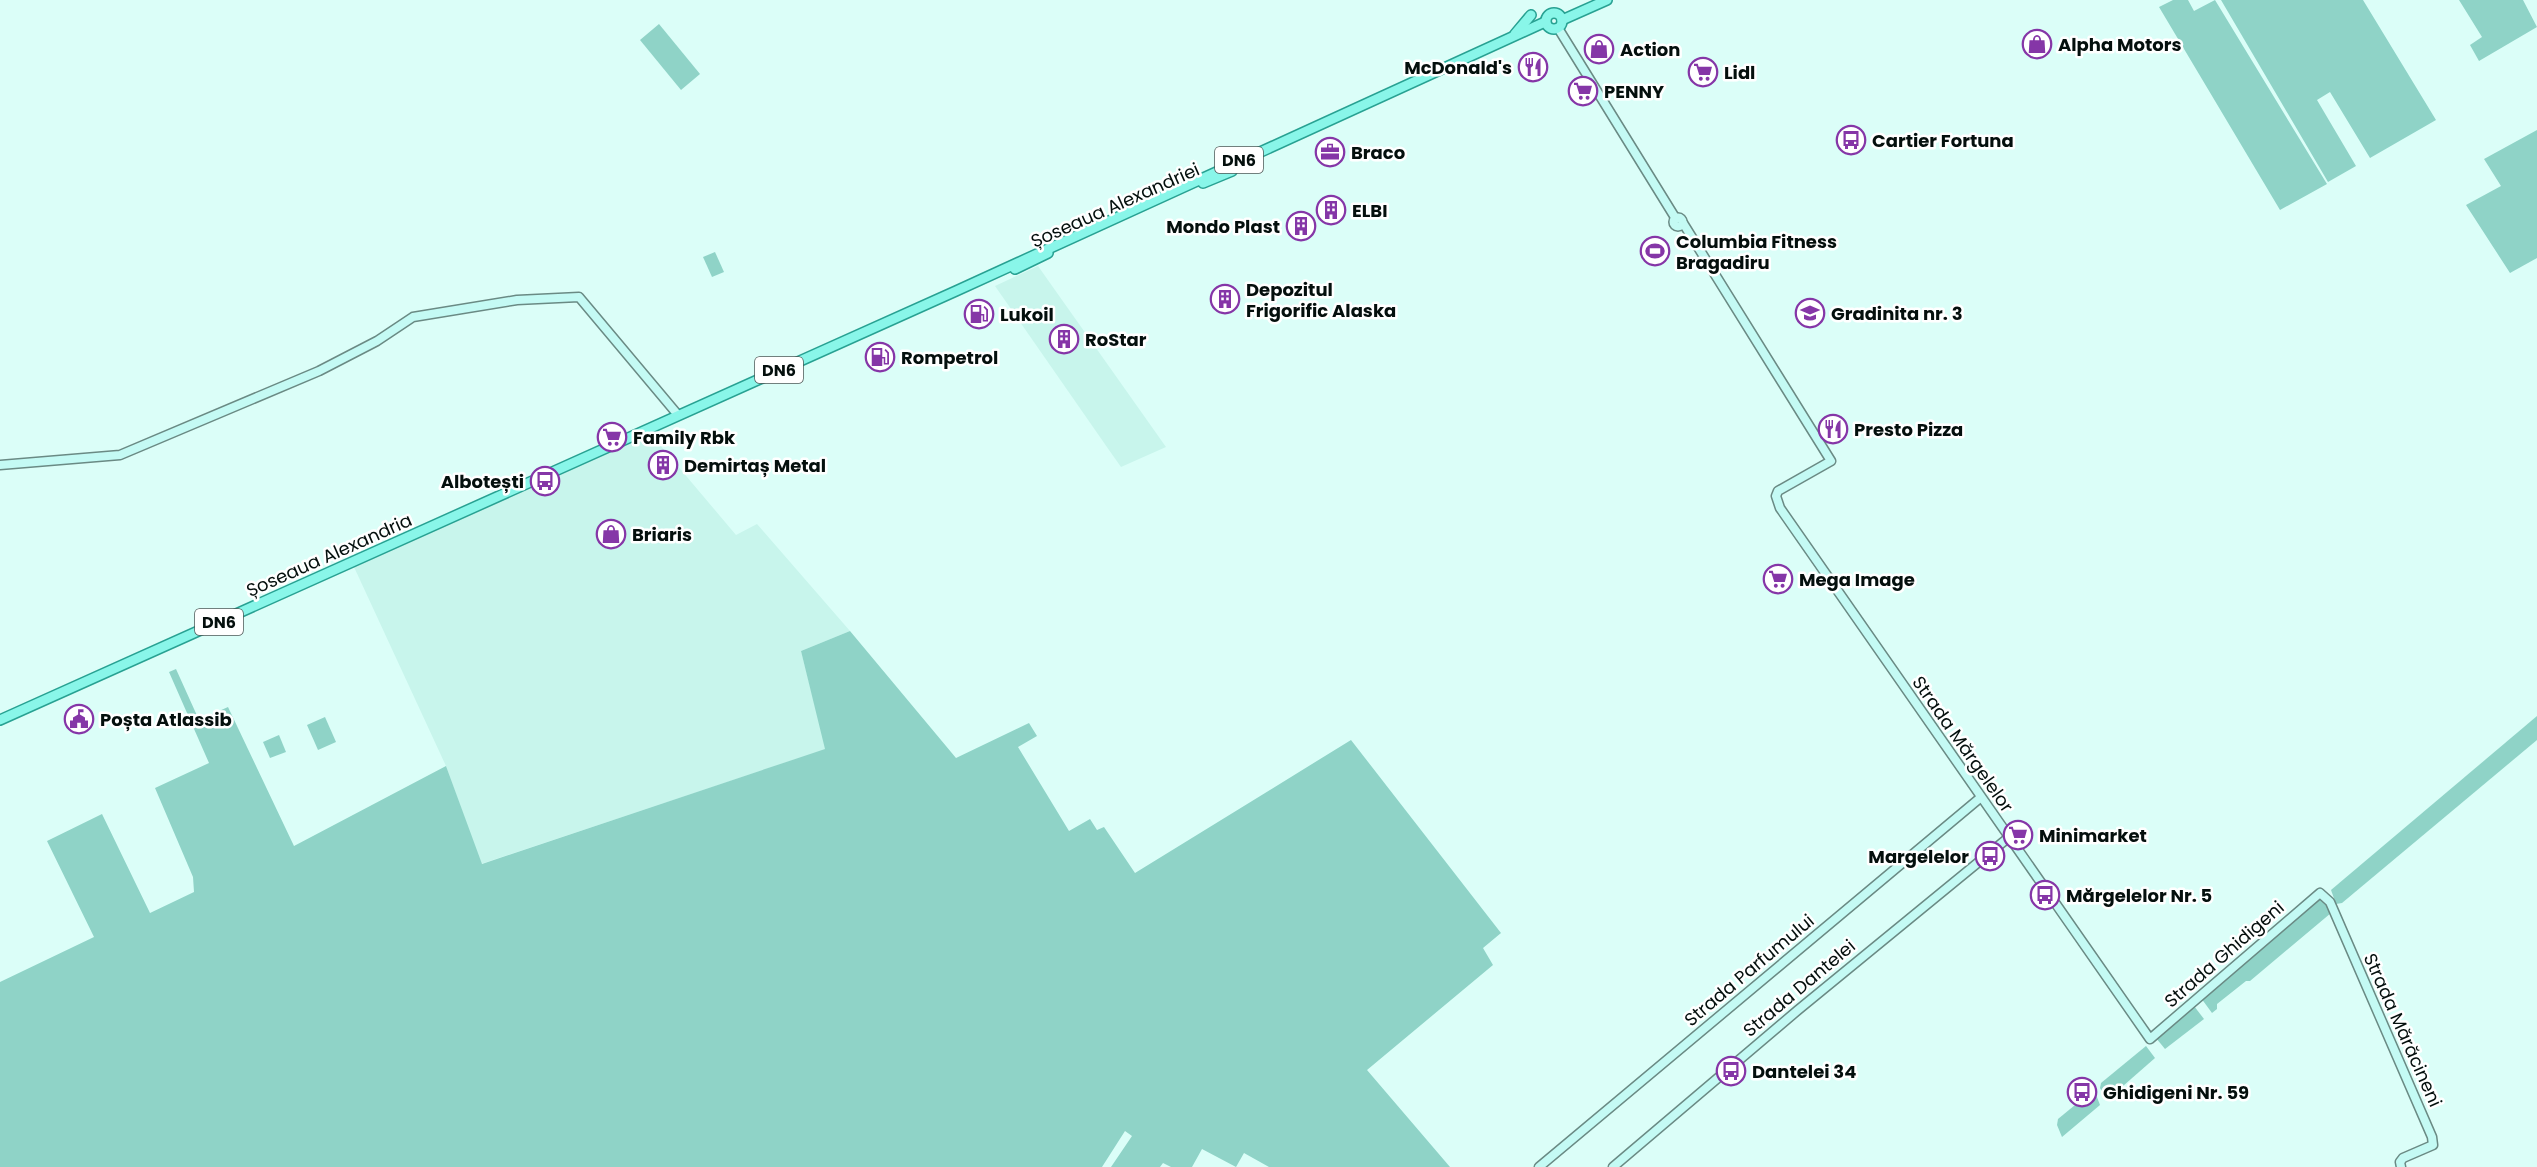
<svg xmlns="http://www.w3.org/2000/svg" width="2537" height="1167" font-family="Poppins,sans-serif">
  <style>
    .built { fill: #c8f5ec }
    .green { fill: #8fd3c7 }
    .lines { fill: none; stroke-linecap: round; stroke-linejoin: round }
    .secondary-casing { stroke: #6a8a84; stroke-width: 11 }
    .primary-casing { stroke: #28a192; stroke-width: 12 }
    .secondary { stroke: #c4faf4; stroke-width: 8 }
    .primary { stroke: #89f6e9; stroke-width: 9 }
    .labels { text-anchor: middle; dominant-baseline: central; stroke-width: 5; stroke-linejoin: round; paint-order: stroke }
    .shield { fill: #fff; stroke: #4f5756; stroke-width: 1.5 }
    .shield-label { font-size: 16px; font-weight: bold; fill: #040f0d }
    .poi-label { font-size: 18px; font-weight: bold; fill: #040f0d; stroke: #fff; text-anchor: start }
    .street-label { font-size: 18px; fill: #040f0d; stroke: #fff }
  </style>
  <rect width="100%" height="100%" fill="#dbfef8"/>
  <g class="built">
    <polygon points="1038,266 1166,447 1121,467 1109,450 995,286"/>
    <polygon points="649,432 736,535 757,524 850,631 801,651 826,749 481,864 446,766 354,567"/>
  </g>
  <g class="green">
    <polygon points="2173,0 2188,0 2194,11 2215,0 2327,184 2280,210 2159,7"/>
    <polygon points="2221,0 2363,0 2436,120 2370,158 2330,92 2317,100 2356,166 2328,182"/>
    <polygon points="2459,0 2523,0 2537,27 2479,61 2470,45 2482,37"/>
    <polygon points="659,24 700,74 681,90 640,40"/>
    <polygon points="2537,130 2537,258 2510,273 2466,205 2501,186 2484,159"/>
    <polygon points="715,252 724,272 712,277 703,257"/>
    <polygon points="850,631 956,758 1029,723 1037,736 1018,747 1069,831 1090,819 1097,830 1104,827 1135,873 1351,740 1501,933 1483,948 1493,965 1367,1070 1450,1167 1269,1167 1244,1153 1236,1167 1202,1149 1192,1167 1171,1167 1163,1163 1160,1167 1111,1167 1132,1136 1125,1131 1102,1167 0,1167 0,982 94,937 47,841 102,814 150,913 194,892 193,877 155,788 209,763 169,672 176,669 199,720 228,707 294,846 446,766 482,864 825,749 801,651"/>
    <polygon points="2537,716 2537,740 2342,903 2336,904 2331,890"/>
    <polygon points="325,717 336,742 318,750 307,725"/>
    <polygon points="279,735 286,752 270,758 263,742"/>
    <polygon points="2320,898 2326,901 2331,913 2250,981 2246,981 2217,1004 2217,1009 2212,1013 2201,998"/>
    <polygon points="2194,1006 2204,1019 2165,1049 2156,1038"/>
    <polygon points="2146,1046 2155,1058 2107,1100 2100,1088 2101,1083"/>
    <polygon points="2092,1091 2095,1092 2100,1105 2062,1137 2057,1125 2058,1119"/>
  </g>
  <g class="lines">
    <g class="secondary-casing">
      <g id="secondary">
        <polyline points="1558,28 1676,219"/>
        <circle cx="1678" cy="222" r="4.5"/>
        <polyline points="1683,223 1831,461 1778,491 1776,496 1780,508 2150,1039 2320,893 2330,902 2432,1137 2433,1145 2403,1158 2400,1162 2401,1167"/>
        <polyline points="0,465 120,455 319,371 377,341 413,317 517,300 579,297 678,415"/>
        <polyline points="1539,1167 1980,798"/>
        <polyline points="1613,1167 1798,1010 2008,838"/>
      </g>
    </g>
    <g class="primary-casing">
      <g id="primary">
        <circle cx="1554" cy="21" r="8"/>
        <polyline points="1562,20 1607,0"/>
        <polyline points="1515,34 1531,15"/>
        <polyline points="1203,183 1232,171"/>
        <polyline points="1015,269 1048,253"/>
        <polyline points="0,720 956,291 1545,22"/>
      </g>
    </g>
    <use href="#secondary" class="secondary"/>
    <use href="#primary" class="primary"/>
  </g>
  <defs>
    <g id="shop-ring" transform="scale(1.5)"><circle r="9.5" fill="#fff" stroke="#8536a7" stroke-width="1.5"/><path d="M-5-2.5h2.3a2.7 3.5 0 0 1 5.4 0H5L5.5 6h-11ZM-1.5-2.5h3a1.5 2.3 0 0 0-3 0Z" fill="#8536a7"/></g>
    <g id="restaurant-ring" transform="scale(1.5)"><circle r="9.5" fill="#fff" stroke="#8536a7" stroke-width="1.5"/><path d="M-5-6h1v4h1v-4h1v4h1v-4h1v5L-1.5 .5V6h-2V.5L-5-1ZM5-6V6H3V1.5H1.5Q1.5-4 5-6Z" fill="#8536a7"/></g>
    <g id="supermarket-ring" transform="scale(1.5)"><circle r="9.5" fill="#fff" stroke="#8536a7" stroke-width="1.5"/><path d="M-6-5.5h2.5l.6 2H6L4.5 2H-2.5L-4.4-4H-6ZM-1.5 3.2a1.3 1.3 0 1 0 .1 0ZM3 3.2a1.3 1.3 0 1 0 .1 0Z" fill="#8536a7"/></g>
    <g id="bus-ring" transform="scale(1.5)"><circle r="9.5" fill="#fff" stroke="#8536a7" stroke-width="1.5"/><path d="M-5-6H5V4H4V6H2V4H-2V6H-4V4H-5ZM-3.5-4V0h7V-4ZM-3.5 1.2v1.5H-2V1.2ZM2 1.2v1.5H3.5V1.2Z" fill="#8536a7"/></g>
    <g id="office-ring" transform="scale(1.5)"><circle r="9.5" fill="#fff" stroke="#8536a7" stroke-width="1.5"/><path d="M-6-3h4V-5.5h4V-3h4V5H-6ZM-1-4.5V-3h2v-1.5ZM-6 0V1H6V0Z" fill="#8536a7"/></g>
    <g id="building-ring" transform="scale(1.5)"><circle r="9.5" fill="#fff" stroke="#8536a7" stroke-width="1.5"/><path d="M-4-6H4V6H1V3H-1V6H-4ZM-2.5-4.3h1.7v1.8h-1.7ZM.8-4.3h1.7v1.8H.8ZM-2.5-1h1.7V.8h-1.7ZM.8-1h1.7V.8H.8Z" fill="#8536a7"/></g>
    <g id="stadium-ring" transform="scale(1.5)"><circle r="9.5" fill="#fff" stroke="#8536a7" stroke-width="1.5"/><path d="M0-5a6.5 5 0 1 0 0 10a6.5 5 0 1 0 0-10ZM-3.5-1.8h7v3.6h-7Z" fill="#8536a7"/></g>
    <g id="school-ring" transform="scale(1.5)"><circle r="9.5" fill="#fff" stroke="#8536a7" stroke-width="1.5"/><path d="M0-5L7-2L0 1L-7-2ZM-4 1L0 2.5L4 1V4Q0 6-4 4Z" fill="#8536a7"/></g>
    <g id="fuel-ring" transform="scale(1.5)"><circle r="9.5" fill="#fff" stroke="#8536a7" stroke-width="1.5"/><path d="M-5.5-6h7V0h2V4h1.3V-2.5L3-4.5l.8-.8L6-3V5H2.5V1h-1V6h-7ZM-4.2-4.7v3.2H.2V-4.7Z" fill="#8536a7"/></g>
    <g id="civic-ring" transform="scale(1.5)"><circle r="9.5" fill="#fff" stroke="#8536a7" stroke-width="1.5"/><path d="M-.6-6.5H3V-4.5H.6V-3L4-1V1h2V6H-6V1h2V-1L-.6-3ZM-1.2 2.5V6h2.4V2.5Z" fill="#8536a7"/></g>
  </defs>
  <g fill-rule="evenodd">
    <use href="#shop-ring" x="2037" y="44"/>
    <use href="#shop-ring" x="1599" y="49"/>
    <use href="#restaurant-ring" x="1533" y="67"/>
    <use href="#supermarket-ring" x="1703" y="72"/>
    <use href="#supermarket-ring" x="1583" y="91"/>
    <use href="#bus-ring" x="1851" y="140"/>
    <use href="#office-ring" x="1330" y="152"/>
    <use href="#building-ring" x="1331" y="210"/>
    <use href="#building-ring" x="1301" y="226"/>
    <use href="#stadium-ring" x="1655" y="251"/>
    <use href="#building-ring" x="1225" y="299"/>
    <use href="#school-ring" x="1810" y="313"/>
    <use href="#fuel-ring" x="979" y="314"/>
    <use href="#building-ring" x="1064" y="339"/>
    <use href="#fuel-ring" x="880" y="357"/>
    <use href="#restaurant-ring" x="1833" y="429"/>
    <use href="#supermarket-ring" x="612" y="437"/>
    <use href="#building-ring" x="663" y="465"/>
    <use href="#bus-ring" x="545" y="481"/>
    <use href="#shop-ring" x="611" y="534"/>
    <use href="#supermarket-ring" x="1778" y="579"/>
    <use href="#civic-ring" x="79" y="719"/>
    <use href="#supermarket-ring" x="2018" y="835"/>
    <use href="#bus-ring" x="1990" y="856"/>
    <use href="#bus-ring" x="2045" y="895"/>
    <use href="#bus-ring" x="1731" y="1071"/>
    <use href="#bus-ring" x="2082" y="1092"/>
  </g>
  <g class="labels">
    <g class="shield">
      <rect x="1215" y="147" width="48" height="26" rx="4.5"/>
      <rect x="755" y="357" width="48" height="26" rx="4.5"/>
      <rect x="195" y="609" width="48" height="26" rx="4.5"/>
    </g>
    <g class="shield-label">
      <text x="1239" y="160">DN6</text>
      <text x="779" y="370">DN6</text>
      <text x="219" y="622">DN6</text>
    </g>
    <g class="poi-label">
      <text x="2058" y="44">Alpha Motors</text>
      <text x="1620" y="49">Action</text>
      <text x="1512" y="67" text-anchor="end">McDonald's</text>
      <text x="1724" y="72">Lidl</text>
      <text x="1604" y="91">PENNY</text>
      <text x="1872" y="140">Cartier Fortuna</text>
      <text x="1351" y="152">Braco</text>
      <text x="1352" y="210">ELBI</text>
      <text x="1280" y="226" text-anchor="end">Mondo Plast</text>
      <text x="1676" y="241">Columbia Fitness<tspan x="1676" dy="21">Bragadiru</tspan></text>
      <text x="1246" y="289">Depozitul<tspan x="1246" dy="21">Frigorific Alaska</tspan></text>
      <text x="1831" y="313">Gradinita nr. 3</text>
      <text x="1000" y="314">Lukoil</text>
      <text x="1085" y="339">RoStar</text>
      <text x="901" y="357">Rompetrol</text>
      <text x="1854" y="429">Presto Pizza</text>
      <text x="633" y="437">Family Rbk</text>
      <text x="684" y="465">Demirtaș Metal</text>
      <text x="524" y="481" text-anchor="end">Albotești</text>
      <text x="632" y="534">Briaris</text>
      <text x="1799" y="579">Mega Image</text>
      <text x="100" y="719">Poșta Atlassib</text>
      <text x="2039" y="835">Minimarket</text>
      <text x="1969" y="856" text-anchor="end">Margelelor</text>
      <text x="2066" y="895">Mărgelelor Nr. 5</text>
      <text x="1752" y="1071">Dantelei 34</text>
      <text x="2103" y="1092">Ghidigeni Nr. 59</text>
    </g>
    <g class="street-label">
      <text transform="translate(1115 205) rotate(-24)">Șoseaua Alexandriei</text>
      <text transform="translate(329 555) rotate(-24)">Șoseaua Alexandria</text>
      <text transform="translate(1963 744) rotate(55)">Strada Mărgelelor</text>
      <text transform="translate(2224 954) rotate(-41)">Strada Ghidigeni</text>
      <text transform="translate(1749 970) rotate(-40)">Strada Parfumului</text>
      <text transform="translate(1799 988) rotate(-40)">Strada Dantelei</text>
      <text transform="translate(2403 1030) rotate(66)">Strada Mărăcineni</text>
    </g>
  </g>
</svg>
